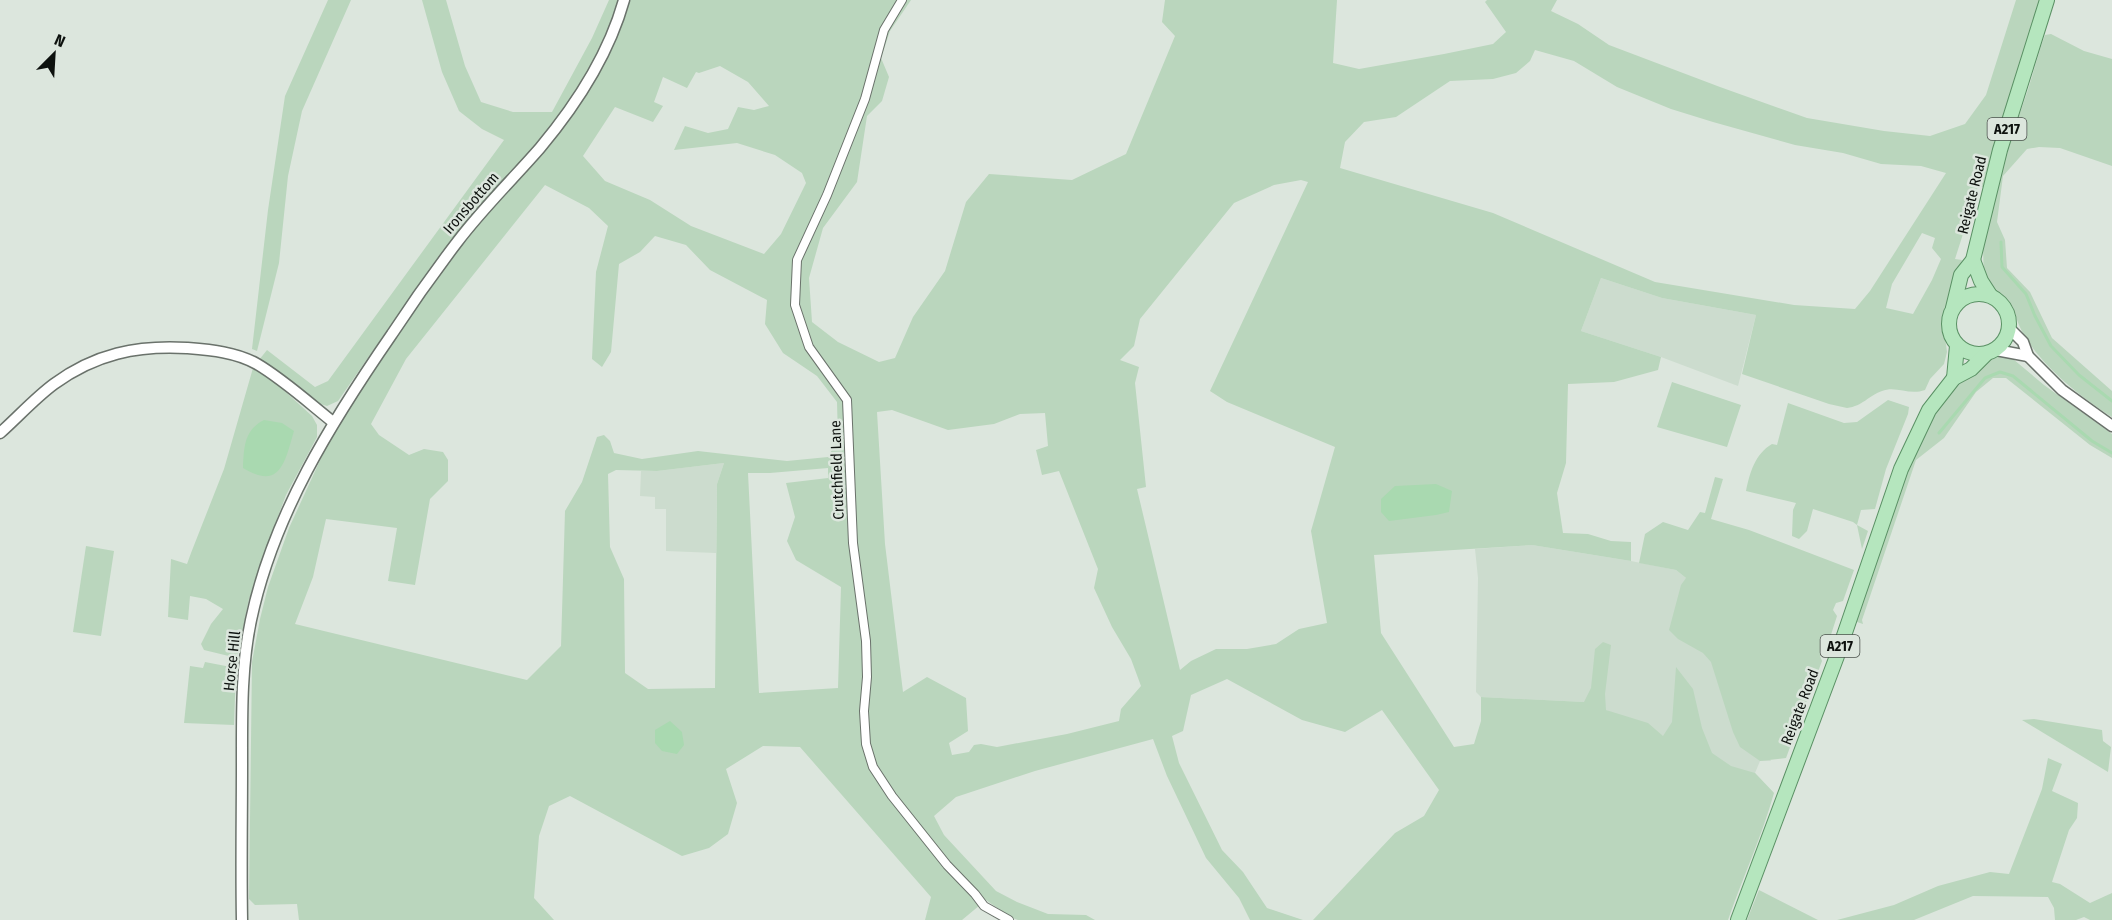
<svg xmlns="http://www.w3.org/2000/svg" width="2112" height="920" font-family="'Fira Sans Condensed',sans-serif">
  <style>
    .built { fill: #ccdcce }
    .green { fill: #bad6bd; fill-rule: evenodd }
    .water { fill: #a9d9b0 }
    .lines { fill: none; stroke-linecap: round; stroke-linejoin: round }
    .stream { stroke: #a9d9b0; stroke-width: 3 }
    .minor-casing { stroke: #6a726b; stroke-width: 10 }
    .tertiary-casing { stroke: #6a726b; stroke-width: 13 }
    .primary-casing { stroke: #5a9064; stroke-width: 16 }
    .minor { stroke: #fff; stroke-width: 8 }
    .tertiary { stroke: #fff; stroke-width: 10 }
    .primary { stroke: #b5e6be; stroke-width: 14 }
    .labels { text-anchor: middle; dominant-baseline: central; stroke-width: 5; stroke-linejoin: round; paint-order: stroke }
    .shield { fill: #dce6dd; stroke: #4b514c; stroke-width: 1.5 }
    .shield-label { font-size: 14px; font-weight: bold; fill: #0d110e }
    .street-label { font-size: 15px; fill: #0d110e; stroke: #dce6dd }
  </style>
  <rect width="100%" height="100%" fill="#dce6dd"/>
  <g class="built">
    <polygon points="1601,278 1662,298 1756,315 1738,386 1661,357 1581,331"/>
    <polygon points="724,463 717,484 716,553 666,551 666,509 655,509 655,497 640,496 641,471 657,471"/>
    <polygon points="1532,545 1631,561 1676,570 1686,578 1712,648 1771,761 1760,761 1755,773 1774,793 1606,710 1584,702 1481,697 1476,692 1478,578 1475,549"/>
  </g>
  <g class="green">
    <polygon points="328,0 351,0 302,111 288,176 279,263 257,351 252,349 268,210 285,96"/>
    <path d="M422 0H446L465 66 481 102 513 112H552L592 38 609 0H911L890 31 881 58 889 77 882 101 867 116 857 182 823 228 809 278 812 322 838 342 879 362 895 358 913 317 945 271 966 202 989 174 1072 180 1126 154 1175 36 1162 22 1165 0H1337L1333 63 1359 69 1444 54 1493 44 1506 32 1485 2 1487 0H1557L1551 11 1578 24 1609 45 1720 87 1807 118 1884 131 1930 136 1965 124 1986 95 2016 0H2041L1983 187H1978L1955 259 1962 260 1943 322 1947 352 1944 364 1930 379 1925 390C1909 396 1896 385 1882 391 1868 396 1863 406 1847 408L1829 404 1742 374 1756 315 1662 298 1601 278 1581 331 1661 357 1658 370 1614 382 1568 384 1566 463 1557 493 1563 533 1588 534 1611 541 1631 542V561L1532 545 1374 555 1381 633 1454 747 1474 744 1481 721V697L1584 702 1591 688 1595 649 1603 642 1611 645 1605 694 1606 710 1648 723 1663 736 1672 722 1676 667 1693 689 1702 728 1712 753 1731 766 1755 773 1774 793C1762 836 1743 877 1728 920H1313L1395 833 1424 816 1439 790 1382 710 1345 732 1302 720 1227 679 1191 695 1183 731 1172 736 1179 763 1222 850 1243 872 1267 908 1303 920H1250L1239 898 1206 858 1167 776 1153 739 1035 771 956 797 934 816 944 835 996 891 1017 902 1048 914 1086 915 1095 920H1018L1010 917 986 900 962 920H925L931 897 800 747 763 746 726 769 737 803 728 834 709 848 682 856 570 796 549 806 539 836 534 898 554 920H299L297 904 255 905 249 899 252 662 260 619 268 587 289 528 328 443 404 306 338 401 327 406 317 403 259 360 267 350 315 387 328 381 504 140 482 129 459 111 442 72ZM1535 50 1574 61 1617 87 1671 109 1713 122 1795 145 1843 153 1881 164 1921 166 1946 173 1870 291 1855 309 1794 305 1655 282 1493 213 1340 168 1345 142 1364 122 1396 117 1450 81 1493 79 1516 73 1530 61ZM720 66 748 82 769 106 754 110 738 107 728 129 708 133 685 126 674 150 737 143 775 155 802 173 806 183 781 234 764 254 691 226 650 200 605 181 583 156 615 107 653 122 663 106 654 102 663 77 687 88 696 72 699 73ZM1301 180 1308 182 1210 391 1227 402 1335 447 1311 531 1327 623 1299 629 1276 644 1247 649H1216L1191 661 1180 670 1137 489 1146 487 1135 383 1139 367 1120 360 1134 346 1140 319 1234 203 1274 185ZM545 185 589 208 608 226 596 272 592 359 602 367 611 352 619 264 640 252 655 236 686 245 710 270 767 300 765 324 783 353 817 376 837 402 838 439 828 457 787 461 698 451 642 459 614 453 610 441 604 435 597 437 582 482 565 511 561 646 527 680 295 624 313 577 326 519 397 528 388 581 415 585 430 499 448 481V460L443 452 424 449 409 455 379 435 371 424 406 359ZM1922 233 1935 238 1932 248 1941 259 1932 280 1913 314 1886 308 1892 284ZM892 410 948 430 994 424 1020 414 1045 413 1048 446 1036 450 1042 475 1059 471 1098 569 1094 588 1112 627 1131 659 1141 686 1121 709 1119 721 1067 734 997 747 981 744 974 745 969 752 952 755 949 743 968 731 966 698 927 677 903 692 885 544 877 412ZM724 463 717 484 715 688 648 689 625 673 624 579 610 547 608 474 616 470 657 471ZM828 468V478L786 483 795 517 787 541 796 560 841 587 838 688 759 693 748 473H770Z"/>
    <path d="M2051 34 2084 51 2112 59V166L2060 148 2039 147 2027 149 2003 176 1997 222 2005 240 2007 268 2030 292 2052 338 2112 391V417C2080 397 2034 360 2019 325 2016 319 2016 313 2013 307 2006 294 1992 292 1988 282 1968 241 2017 127 2030 83 2035 67 2039 51 2045 35Z"/>
    <path d="M2004 356 2013 359 2044 385 2112 434V458L2090 445 2006 378H1993L1976 392 1944 438 1916 460 1862 620 1863 624 1857 622 1856 619C1881 544 1909 421 1973 372 1983 364 1991 357 2004 356Z"/>
    <polygon points="253,368 278,385 312,416 317,425 317,437 286,495 270,538 249,599 237,658 204,650 201,644 211,624 223,609 206,599 190,596 188,620 168,617 171,559 187,564 191,553 224,469"/>
    <polygon points="1672,382 1741,405 1727,447 1657,427"/>
    <path d="M1888 400 1909 407 1908 414 1886 469 1875 509 1861 510 1857 525 1868 531 1862 549 1857 525 1853 522 1813 509 1807 531 1799 539 1792 536 1793 510 1796 503 1746 491C1750 472 1755 454 1772 444L1777 445 1788 403 1844 423 1857 422Z"/>
    <polygon points="1715,477 1723,479 1711,519 1749,530 1854,570 1843,601 1836,603 1833,610 1837,616 1829,641 1823,645 1820,656 1822,661 1786,758 1760,761 1740,747 1733,732 1711,662 1703,653 1678,639 1669,630 1681,585 1686,578 1676,570 1639,563 1645,534 1663,522 1688,530 1700,512 1705,513"/>
    <polygon points="86,546 114,551 101,636 73,632"/>
    <polygon points="205,662 236,668 234,725 184,723 190,666 203,668"/>
    <polygon points="2034,719 2102,730 2103,741 2111,747 2108,772 2022,720"/>
    <polygon points="2048,758 2062,764 2052,791 2078,803 2077,818 2069,830 2052,882 2060,884 2090,903 2112,893 2112,920 2090,920 2084,917 2076,920 2055,920 2054,908 2048,897 1973,896 1914,920 1837,920 1894,905 1938,886 1990,872 2009,874 2042,789"/>
    <polygon points="1759,890 1818,920 1747,920"/>
  </g>
  <g class="water">
    <path d="M264 420 282 423 294 431C285 461 281 491 243 468 244 447 244 430 264 420Z"/>
    <polygon points="1436,484 1452,491 1449,512 1436,515 1389,521 1381,512 1381,499 1395,486"/>
    <polygon points="670,721 682,732 684,745 677,754 662,751 655,743 655,730"/>
  </g>
  <g class="lines">
    <g class="stream">
      <polyline points="2001,242 2002,267 2026,294 2035,316 2051,346 2079,375 2112,401"/>
      <polyline points="1939,433 1985,378 2000,372 2013,376 2092,441 2112,453"/>
    </g>
    <g class="minor-casing">
      <polyline id="minor" points="902,0 884,30 865,99 827,195 797,260 795,305 809,347 847,400 853,543 866,641 867,677 864,711 866,744 873,767 892,796 947,865 975,894 984,906 1009,920"/>
    </g>
    <g class="tertiary-casing">
      <g id="tertiary">
        <polyline points="2009,328 2023,342 2028,356 2062,390 2112,426"/>
        <polyline points="1996,350 2028,356"/>
        <path d="M0 433C18 417 35 398 54 384 95 354 137 345 187 348 211 350 236 352 257 364 284 380 309 403 333 422"/>
        <path d="M242 920C241 868 242 816 242 765 242 717 241 667 251 620 273 515 332 421 392 334 413 302 435 271 458 241 483 208 513 179 540 148 576 105 609 54 624 0"/>
      </g>
    </g>
    <g class="primary-casing">
      <g id="primary">
        <polyline points="1973,260 1981,281 1990,295"/>
        <circle cx="1979" cy="324" r="30"/>
        <polyline points="1953,308 1961,275 1973,260 2000,150 2047,0"/>
        <polyline points="1954,378 1957,346"/>
        <polyline points="1738,920 1837,656 1901,469 1929,410 1954,378 1971,369 1986,354"/>
      </g>
    </g>
    <use href="#minor" class="minor"/>
    <use href="#tertiary" class="tertiary"/>
    <use href="#primary" class="primary"/>
  </g>
  <g class="labels">
    <g class="shield">
      <rect x="1987.5" y="118" width="39" height="22" rx="4.5"/>
      <rect x="1820.5" y="635" width="39" height="22" rx="4.5"/>
    </g>
    <g class="shield-label">
      <text x="2007" y="129">A217</text>
      <text x="1840" y="646">A217</text>
    </g>
    <g class="street-label">
      <text transform="translate(1972 195) rotate(-76)">Reigate Road</text>
      <text transform="translate(471 203) rotate(-49)">Ironsbottom</text>
      <text transform="translate(837 470) rotate(-92)">Crutchfield Lane</text>
      <text transform="translate(232 661) rotate(-84)">Horse Hill</text>
      <text transform="translate(1800 707) rotate(-69)">Reigate Road</text>
    </g>
  </g>
  <g transform="translate(54 54) rotate(24)" stroke="#dce6dd" stroke-width="4.5" paint-order="stroke">
  <path d="M0-4.5L10 22L0 15L-10 22Z" fill="#0d110e"/>
  <text y="-9" font-size="16" font-weight="bold" text-anchor="middle" fill="#0d110e">N</text>
  </g>
</svg>
